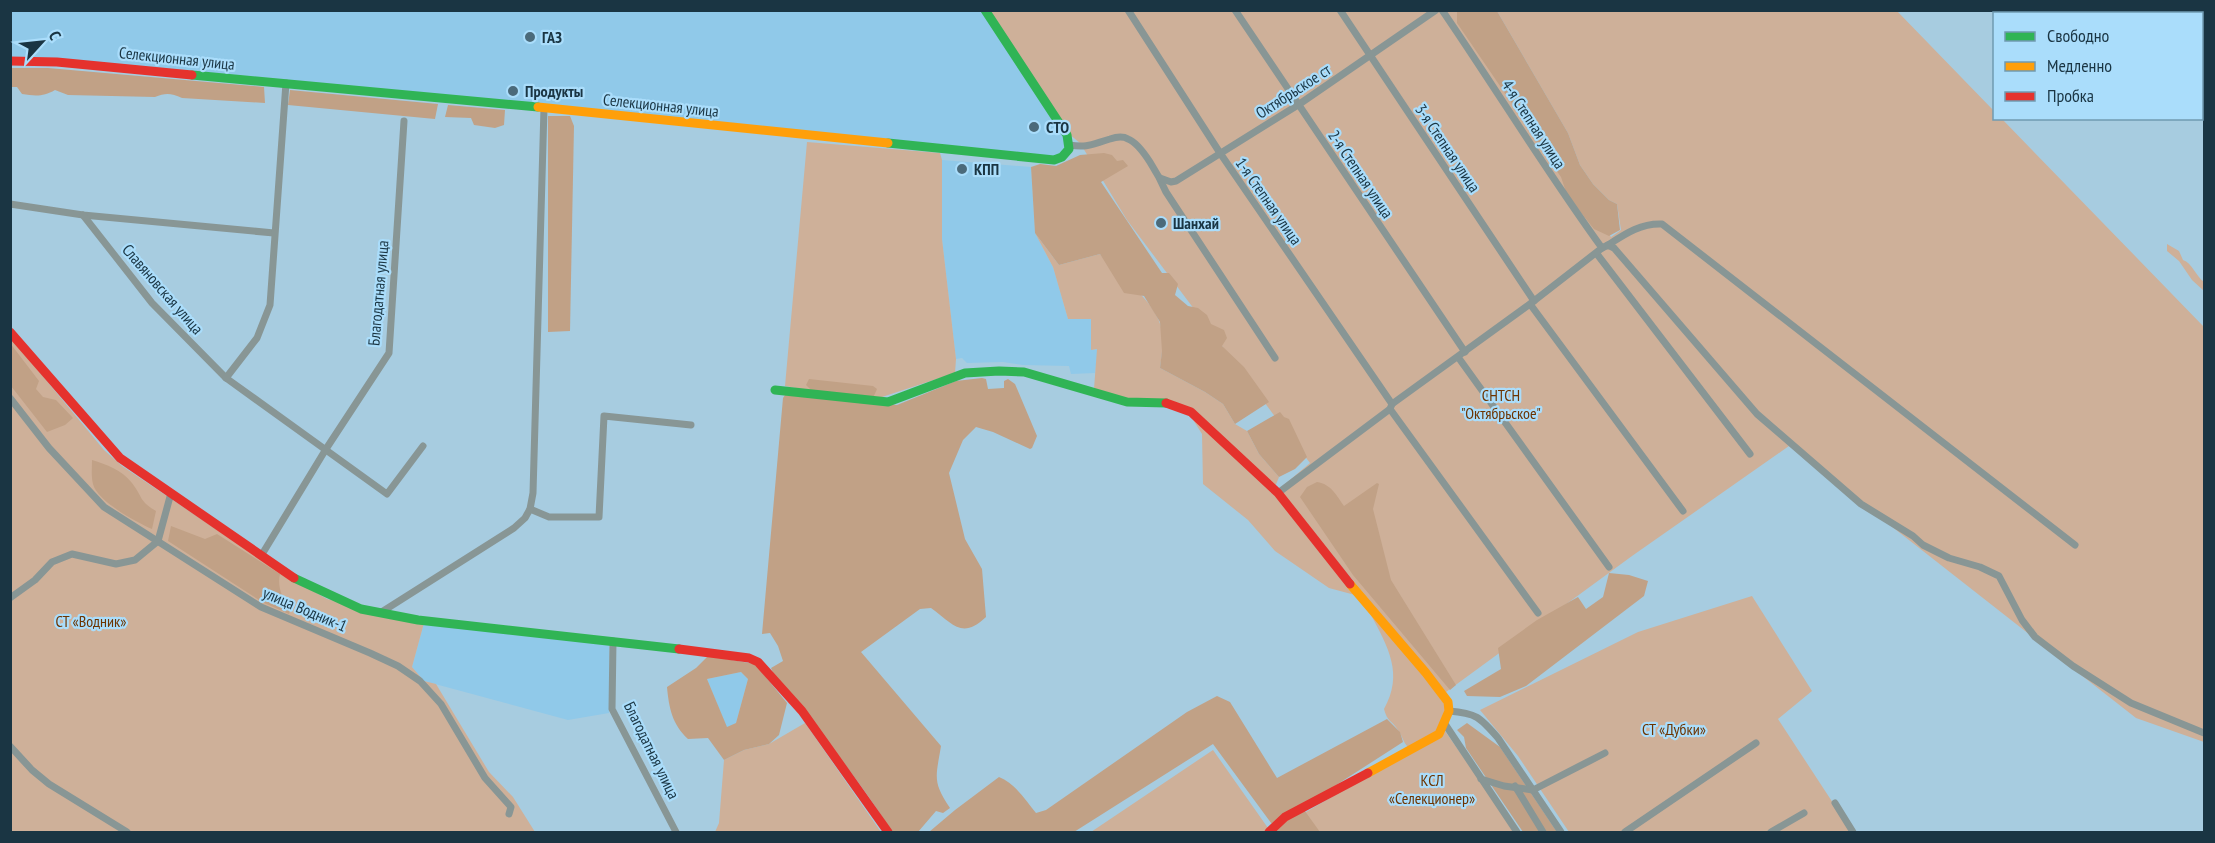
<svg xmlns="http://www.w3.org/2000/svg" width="2215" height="843" font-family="'PT Sans Narrow',sans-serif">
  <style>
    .built { fill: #90c9e9 }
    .green { fill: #ceb099 }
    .forest { fill: #c1a186; fill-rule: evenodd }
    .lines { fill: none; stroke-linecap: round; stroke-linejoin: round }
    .street { stroke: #889695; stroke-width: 7 }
    .fast { stroke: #30b455; stroke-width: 9 }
    .slow { stroke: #ff9f0a; stroke-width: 9 }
    .jam { stroke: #e5322d; stroke-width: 9 }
    .poi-dot { fill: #4b6a7a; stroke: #aaddfb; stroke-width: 2 }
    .labels { text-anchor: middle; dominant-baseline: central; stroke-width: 4.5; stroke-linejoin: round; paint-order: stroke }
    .poi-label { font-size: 16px; font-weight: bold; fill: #1a3543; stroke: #aaddfb; text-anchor: start }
    .street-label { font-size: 16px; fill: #1a3543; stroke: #aaddfb }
    .park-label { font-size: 16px; fill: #6d3400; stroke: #aaddfb }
  </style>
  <rect width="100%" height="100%" fill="#a7cce0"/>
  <g class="built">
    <polygon points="10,11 981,11 1065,135 1067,147 1054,158 11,60"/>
    <polygon points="942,160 1031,167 1035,233 1053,267 1068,319 1091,319 1091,350 1098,349 1095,373 1071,374 1069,366 1023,365 1003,362 967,363 962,358 956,359 942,239"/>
    <polygon points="424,623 609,645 609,713 568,720 424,681 412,667"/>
    <polygon points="741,672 748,679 736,723 727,728 707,679"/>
  </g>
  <g class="green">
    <polygon points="988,11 1462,11 1611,237 1621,230 1617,204 1609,200 1593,184 1580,165 1568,133 1497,11 1897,11 1994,111 1994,118 2002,119 2204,327 2204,742 2136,718 1789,446 1632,556 1446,692 1278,490 1310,463 1127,220 1080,143 1069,134"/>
    <polygon points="807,142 940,153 942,160 942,239 956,359 955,373 882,397 873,398 812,391 785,386"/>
    <path d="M1035 233 1059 265 1100 254C1118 278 1147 292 1159 321 1165 334 1162 354 1160 368L1205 392 1223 404 1235 424 1247 431 1259 454 1279 477 1275 487 1192 410 1128 400 1094 389 1097 349 1091 350V319H1068L1053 267Z"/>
    <path d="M2167 244 2179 251 2183 260C2192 263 2196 276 2204 282V291L2192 280 2179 261 2167 251Z"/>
    <polygon points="11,338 104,450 122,466 277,570 327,599 424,623 412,667 424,681 436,684 489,772 513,797 535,832 11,832"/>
    <polygon points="1192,418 1276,496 1355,595 1329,588 1275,551 1248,520 1203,484 1202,434"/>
    <polygon points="1752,596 1812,691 1778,719 1852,832 1569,832 1518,756 1480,710 1638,632"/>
    <path d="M1371 615 1424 675 1444 704 1446 711 1443 722 1437 731 1408 747C1403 742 1402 735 1398 730 1391 719 1388 723 1384 709 1404 674 1388 647 1371 615Z"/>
    <polygon points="805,723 881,832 715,832 719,823 724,760 744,750 769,744"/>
    <polygon points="1445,731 1516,832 1091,832 1213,750 1268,828 1306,812"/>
  </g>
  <g class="forest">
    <polygon points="1457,11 1497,11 1568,133 1580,165 1593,184 1609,200 1617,204 1620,230 1609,236 1594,229 1567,195 1561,177 1536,142 1528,127 1457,23"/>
    <path d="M11 68H48L264 87 265 103 182 98C171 93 165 93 155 97L68 95 55 90C43 97 35 96 22 94L17 87H11Z"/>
    <polygon points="290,90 438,104 435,119 288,105"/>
    <polygon points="448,105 505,110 504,125 495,128 474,125 471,118 445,117"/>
    <polygon points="548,116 570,116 574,126 570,331 548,332"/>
    <polygon points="1104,153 1112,155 1117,161 1123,160 1128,166 1101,182 1162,273 1169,273 1178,284 1175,295 1188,306 1198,308 1207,315 1211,324 1224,330 1227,338 1222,346 1244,367 1269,402 1235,424 1223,404 1205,392 1160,368 1162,351 1160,322 1144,296 1124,293 1100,254 1059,265 1035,233 1031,167 1040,164 1056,166 1080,155"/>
    <polygon points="10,343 39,381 36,389 43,397 56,400 73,418 65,425 47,432 11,386"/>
    <path d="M982 378 986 379 988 389 1004 388V381L1008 379 1015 384 1037 436 1032 448 1030 449 993 432 976 427 963 440 949 473 965 539 982 569 986 617C962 640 953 624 931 608L920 609 861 652 941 746C936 777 932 781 950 808L943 813 936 811 918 832H892C866 790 835 751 805 712 794 697 777 685 771 668L783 661 778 646 770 633 762 634 783 398 785 395 897 405 956 381Z"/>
    <polygon points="809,379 873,386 877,389 873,398 812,391 806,385"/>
    <polygon points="1280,412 1284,417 1289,419 1307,457 1295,469 1279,477 1259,454 1247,431"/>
    <path d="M92 460C107 465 121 469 132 483 143 497 138 500 156 511L152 529C136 522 97 501 93 484 91 476 92 467 92 460Z"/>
    <path d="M1317 482C1331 484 1337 496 1344 506L1377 483 1379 484 1373 509 1391 580 1456 685 1450 690 1353 575 1300 497 1307 487Z"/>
    <path d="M171 526 205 539 217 534 280 574C277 586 282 600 291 607L289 614 262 602 168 541Z"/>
    <polygon points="1609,573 1629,575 1648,581 1644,596 1526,686 1500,697 1467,696 1464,691 1501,669 1498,648 1537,620 1578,597 1586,609 1603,597"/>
    <path d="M708 656 755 664 787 703 779 735 769 744 744 750 724 760 708 738 688 739C672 724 669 708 667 687L696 668ZM741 672 748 679 736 723 727 727 707 679Z"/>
    <path d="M1217 696 1230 702 1277 778 1387 719 1400 732 1403 742 1302 807 1320 832H1274V827L1213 744 1074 832H929L955 810 999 777C1015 783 1026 801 1036 813L1046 810 1187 712Z"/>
    <polygon points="1467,723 1500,747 1557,832 1523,832 1466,748 1464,737 1457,730"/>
  </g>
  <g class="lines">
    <g class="street">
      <polyline points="1128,10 1220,153 1392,404"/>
      <polyline points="1235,10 1465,352"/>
      <polyline points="1340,10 1534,301"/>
      <path d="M1069 145C1089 148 1092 144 1110 139 1116 137 1123 136 1128 139 1142 144 1160 178 1166 192L1275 358"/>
      <polyline points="1160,178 1171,182 1176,181 1298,105 1436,10"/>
      <polyline points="10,204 83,215 274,233"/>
      <polyline points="83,215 152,303 226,378 387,494 423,446"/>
      <path d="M1608 245C1625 234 1641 223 1662 224L2075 545"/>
      <polyline points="1602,248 1608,245 1614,248 1757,414 1861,504 1913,536 1923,545 1949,558 1980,567 1999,576 2022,620 2035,637 2073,666 2131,703 2204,733"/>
      <polyline points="1597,254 1750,454"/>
      <polyline points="1530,304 1683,511"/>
      <polyline points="1458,357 1609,567"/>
      <polyline points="226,378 257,338 270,305 286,83"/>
      <polyline points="10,398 49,448 104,507 261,607 370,653 398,666 420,681 441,704 485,778 511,807 509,814"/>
      <polyline points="1390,409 1538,613"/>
      <path d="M1278 493 1390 409 1392 404 1530 304 1602 248C1546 171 1496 89 1442 10"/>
      <polyline points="530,509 549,517 599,517 604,416 691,425"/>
      <polyline points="261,556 326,449 389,353 404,121"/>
      <polyline points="10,598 35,580 52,562 72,554 116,564 135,560 158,541 171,493"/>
      <polyline points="380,613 514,528 525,518 530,509 533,493 544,108"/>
      <polyline points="613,641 612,709 676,832"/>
      <path d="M1449 711C1476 713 1480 717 1498 738L1561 832"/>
      <polyline points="1445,724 1517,832"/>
      <polyline points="10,746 32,770 49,784 127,832"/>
      <polyline points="1481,779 1504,786 1533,790 1605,753"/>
      <polyline points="1515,786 1543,832"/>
      <polyline points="1835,803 1853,832"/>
      <polyline points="1625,832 1756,743"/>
      <polyline points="1771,832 1804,813"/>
    </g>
    <g class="fast">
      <polyline points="192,75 538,107"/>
      <polyline points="888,143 1054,160 1062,157 1069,149 1067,135 985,10"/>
      <polyline points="775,390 888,402 965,373 999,371 1024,372 1127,402 1166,403"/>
      <polyline points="294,578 361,609 418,620 679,649"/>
    </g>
    <g class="slow">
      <polyline points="538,107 888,143"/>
      <polyline points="1350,584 1426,673 1448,702 1449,711 1439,734 1368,773"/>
    </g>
    <g class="jam">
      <polyline points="10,61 57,62 192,75"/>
      <polyline points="10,332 120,458 294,578"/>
      <polyline points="1166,403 1191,412 1278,493 1350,584"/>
      <polyline points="679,649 749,658 758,662 802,711 888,832"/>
      <polyline points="1269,832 1285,817 1368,773"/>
    </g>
  </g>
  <g class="poi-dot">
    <circle cx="530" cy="37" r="6"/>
    <circle cx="513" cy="91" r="6"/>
    <circle cx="1034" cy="127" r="6"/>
    <circle cx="962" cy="169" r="6"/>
    <circle cx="1161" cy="223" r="6"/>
  </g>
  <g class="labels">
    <g class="poi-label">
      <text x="542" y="37">ГАЗ</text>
      <text x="525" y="91">Продукты</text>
      <text x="1046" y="127">СТО</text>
      <text x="974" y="169">КПП</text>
      <text x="1173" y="223">Шанхай</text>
    </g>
    <g class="street-label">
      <text transform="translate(177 58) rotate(6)">Селекционная улица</text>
      <text transform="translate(1293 91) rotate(-33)">Октябрьское ст</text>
      <text transform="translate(661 105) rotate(6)">Селекционная улица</text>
      <text transform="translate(1534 124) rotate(57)">4-я Степная улица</text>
      <text transform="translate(1448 148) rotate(56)">3-я Степная улица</text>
      <text transform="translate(1361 174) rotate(56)">2-я Степная улица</text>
      <text transform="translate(1269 201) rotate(55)">1-я Степная улица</text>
      <text transform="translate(163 289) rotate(49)">Славяновская улица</text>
      <text transform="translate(378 293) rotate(-85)">Благодатная улица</text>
      <text transform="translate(305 609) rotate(23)">улица Водник-1</text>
      <text transform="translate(652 750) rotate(64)">Благодатная улица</text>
    </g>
    <g class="park-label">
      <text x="1501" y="395">СНТСН<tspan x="1501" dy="18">"Октябрьское"</tspan></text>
      <text x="91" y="621">СТ «Водник»</text>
      <text x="1674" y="729">СТ «Дубки»</text>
      <text x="1432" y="780">КСЛ<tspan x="1432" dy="18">«Селекционер»</tspan></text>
    </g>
  </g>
  <rect width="2215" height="843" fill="none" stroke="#1a3543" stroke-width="24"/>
  <rect x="1993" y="12" width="210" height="108" fill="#aaddfb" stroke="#709ab1" stroke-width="1.5"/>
  <rect x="2005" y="32" width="30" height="9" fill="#30b455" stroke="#709ab1" stroke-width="1.5"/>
  <text x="2047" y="42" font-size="18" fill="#1a3543">Свободно</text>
  <rect x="2005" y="62" width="30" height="9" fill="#ff9f0a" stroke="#709ab1" stroke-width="1.5"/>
  <text x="2047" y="72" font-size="18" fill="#1a3543">Медленно</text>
  <rect x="2005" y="92" width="30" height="9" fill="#e5322d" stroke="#709ab1" stroke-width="1.5"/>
  <text x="2047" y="102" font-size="18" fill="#1a3543">Пробка</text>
  <g transform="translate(42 42) rotate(63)" stroke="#aaddfb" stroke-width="4.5" paint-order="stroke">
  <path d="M0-4.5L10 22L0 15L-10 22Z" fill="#1a3543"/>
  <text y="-9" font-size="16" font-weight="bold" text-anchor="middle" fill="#1a3543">С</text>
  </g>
</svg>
